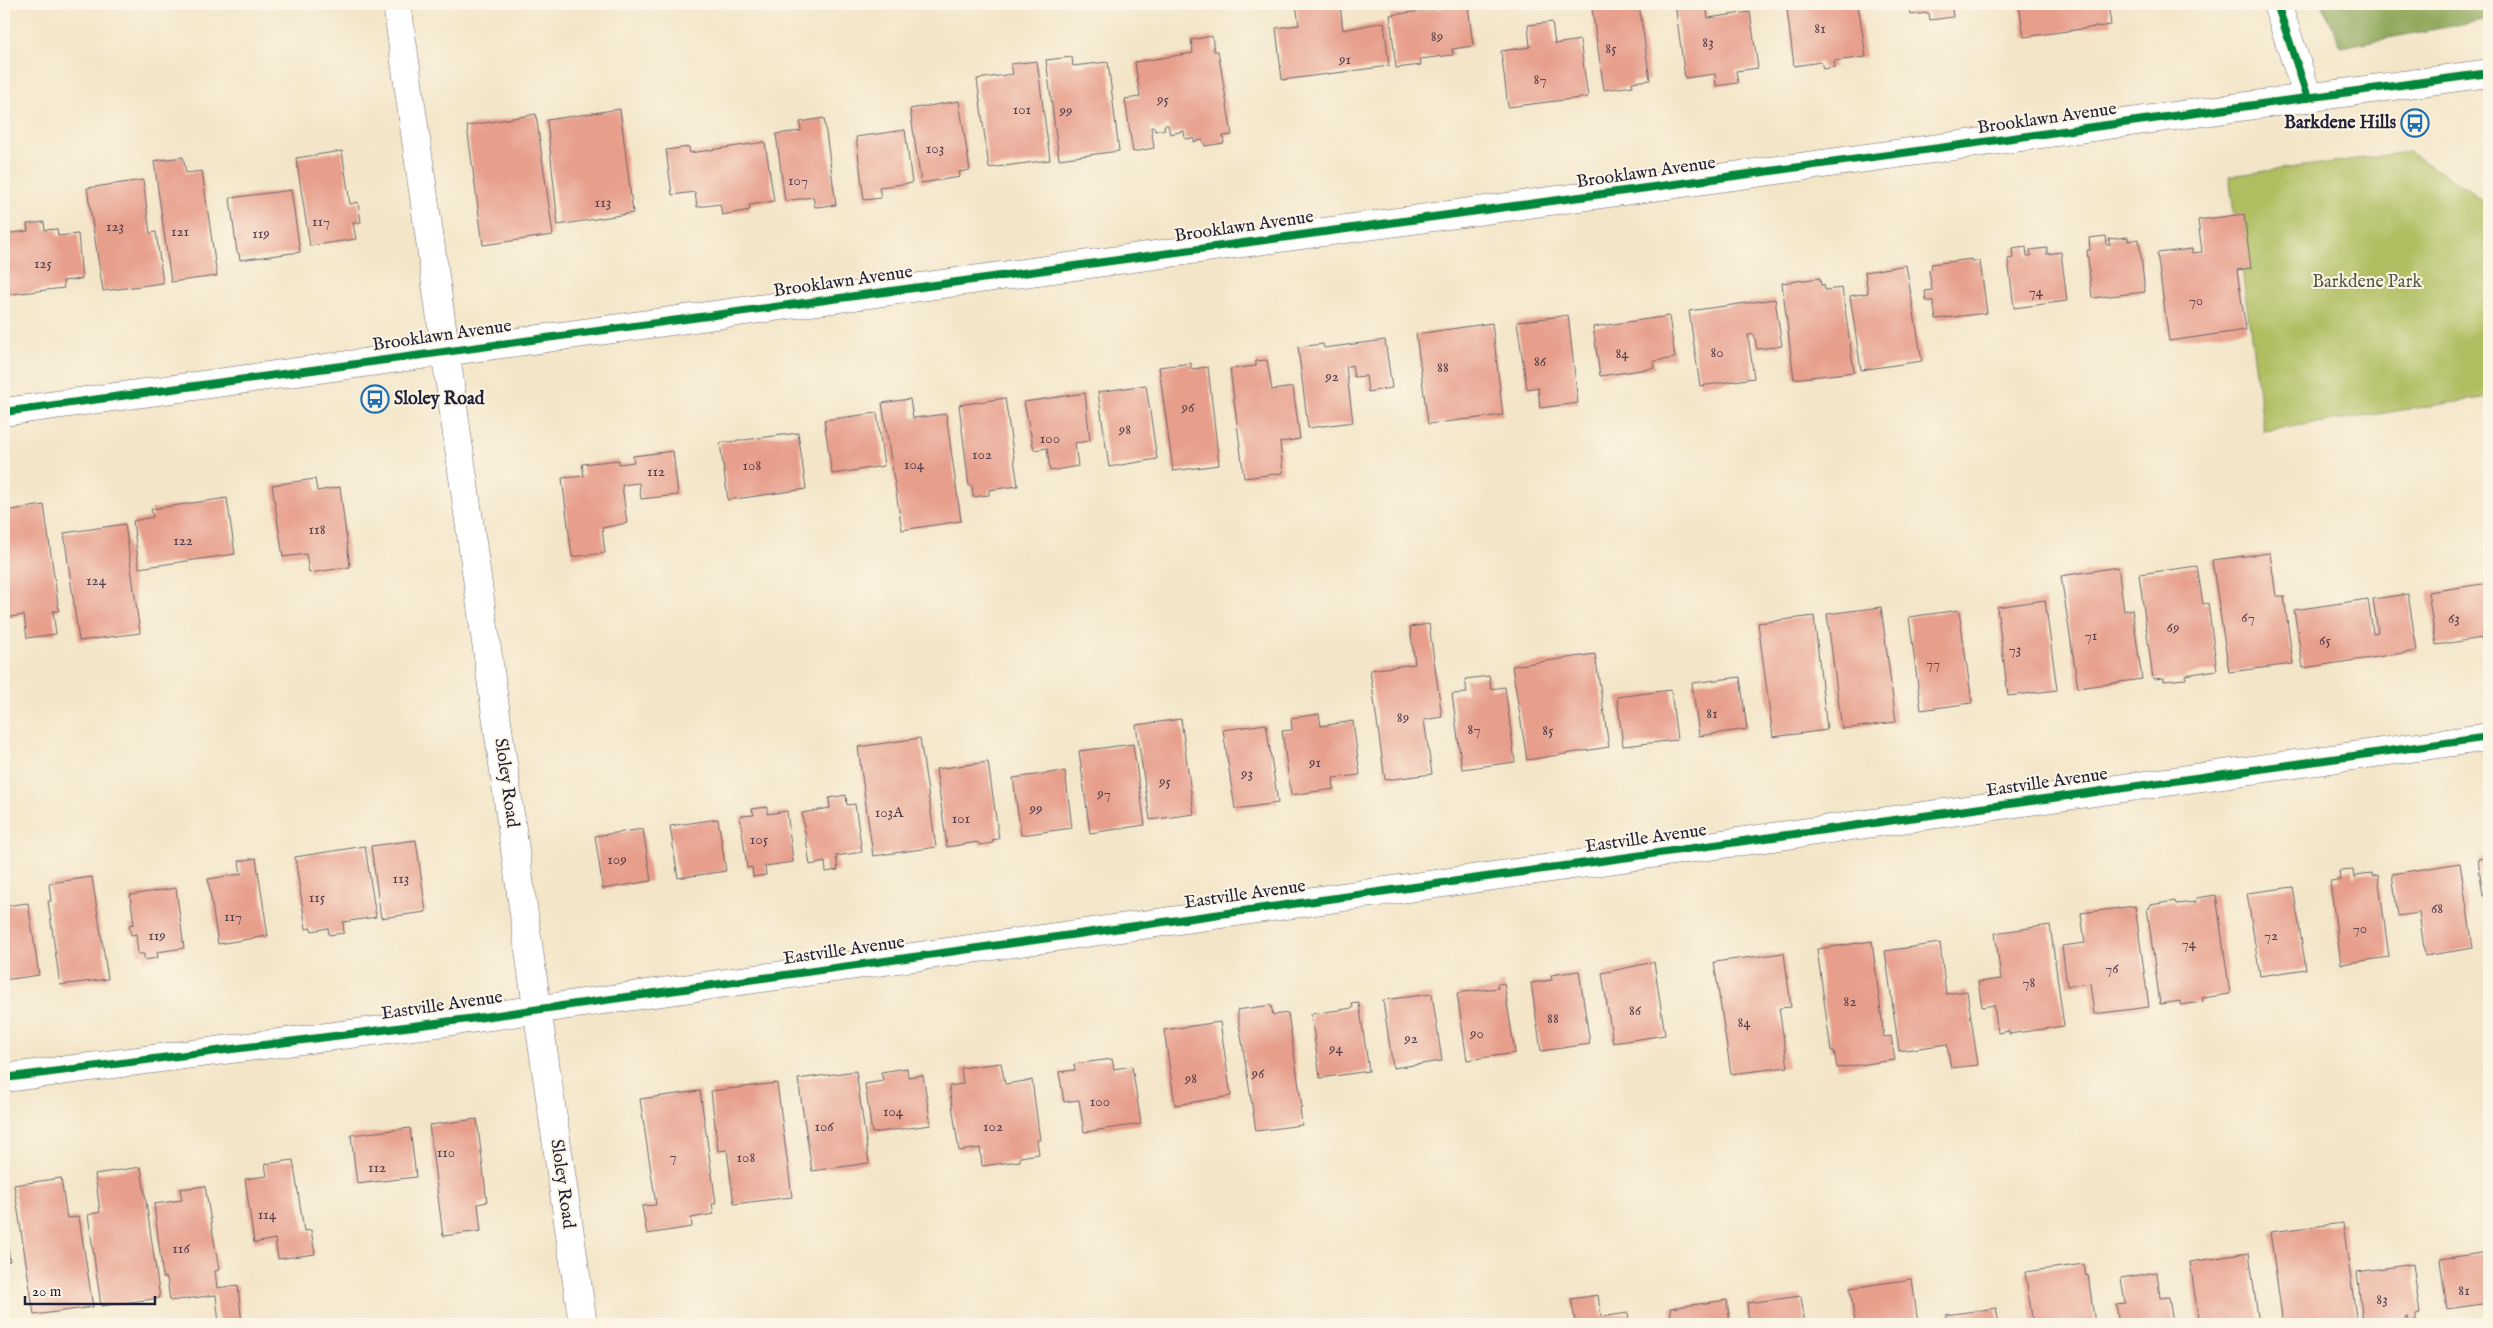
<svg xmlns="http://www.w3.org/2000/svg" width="2493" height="1328" font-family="'IM FELL English',serif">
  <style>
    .green { fill: #afbe61; stroke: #68704e }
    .forest { fill: #8ba557; stroke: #566449 }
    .building { fill: #e79e8b }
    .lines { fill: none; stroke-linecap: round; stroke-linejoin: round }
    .street-casing { stroke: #6b666c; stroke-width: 29 }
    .street { stroke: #fff; stroke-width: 28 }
    .cycleway-casing { stroke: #fcf5e5; stroke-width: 11 }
    .cycleway { stroke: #00873e; stroke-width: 8 }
    .labels { text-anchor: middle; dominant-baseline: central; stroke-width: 4; stroke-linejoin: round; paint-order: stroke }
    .number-label { font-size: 15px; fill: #53414f }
    .street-label { font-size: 18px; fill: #22223b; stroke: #fcf5e5 }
    .poi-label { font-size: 18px; font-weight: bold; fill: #22223b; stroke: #fcf5e5; text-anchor: end }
    .park-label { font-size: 18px; fill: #535948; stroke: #fcf5e5 }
  </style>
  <rect width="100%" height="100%" fill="#fcf5e5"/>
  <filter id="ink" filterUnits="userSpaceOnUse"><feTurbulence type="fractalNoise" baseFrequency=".02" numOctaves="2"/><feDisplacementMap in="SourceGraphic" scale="10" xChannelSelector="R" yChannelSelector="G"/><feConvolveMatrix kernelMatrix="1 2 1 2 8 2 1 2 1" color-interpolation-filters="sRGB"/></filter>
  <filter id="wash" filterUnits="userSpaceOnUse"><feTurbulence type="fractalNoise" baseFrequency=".0096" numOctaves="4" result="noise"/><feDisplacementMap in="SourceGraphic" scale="20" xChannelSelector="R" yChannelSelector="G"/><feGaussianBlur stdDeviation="1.12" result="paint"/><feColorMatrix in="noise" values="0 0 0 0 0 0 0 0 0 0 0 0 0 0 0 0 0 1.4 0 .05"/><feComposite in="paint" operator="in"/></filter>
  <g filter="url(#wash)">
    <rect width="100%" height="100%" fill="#f3e5c8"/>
    <polygon class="green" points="2408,152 2466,188 2489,206 2489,397 2264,431 2229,176"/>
    <polygon class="forest" points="2322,4 2489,4 2489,19 2341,47"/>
    <g id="blocks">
      <g class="building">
        <polygon points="1296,4 1340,4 1343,30 1384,22 1389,66 1282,80 1276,28 1299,25"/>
        <polygon points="1630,4 1639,4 1650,80 1632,82 1633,86 1604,90 1592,9"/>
        <polygon points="1675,4 1706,4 1708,18 1750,12 1758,68 1736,71 1738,83 1716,86 1715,74 1685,78"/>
        <polygon points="1810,4 1858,4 1866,57 1834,61 1835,67 1823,69 1821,62 1794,66 1787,9 1810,6"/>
        <polygon points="1909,4 1971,4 1971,6 1952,9 1953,17 1930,20 1929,13 1910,15"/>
        <polygon points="2019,4 2108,4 2111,25 2024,37"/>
        <polygon points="1468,5 1473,46 1452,49 1453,55 1420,59 1421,65 1396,68 1390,15"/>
        <polygon points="1552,22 1555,44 1580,40 1588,97 1508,107 1501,51 1530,47 1528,25"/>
        <polygon points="1212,36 1214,51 1218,51 1232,135 1223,136 1224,143 1205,146 1203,140 1194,142 1194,138 1185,139 1184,131 1170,134 1168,125 1164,125 1165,129 1155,131 1154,127 1151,127 1154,148 1133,152 1125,99 1140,97 1135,62 1193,53 1191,40"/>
        <polygon points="1072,57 1073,66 1108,62 1119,151 1059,159 1046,60"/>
        <polygon points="1037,61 1050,160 989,168 977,79 1013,74 1011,64"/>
        <polygon points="959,101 970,170 959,172 960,177 921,183 910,109"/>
        <polygon points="620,109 633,213 558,225 547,120"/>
        <polygon points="536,114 553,235 483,245 467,126"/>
        <polygon points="824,118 836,205 815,207 813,197 785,201 776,134 801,131 800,122"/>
        <polygon points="905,130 912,183 879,187 881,198 864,200 856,137"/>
        <polygon points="765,142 774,201 749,205 750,210 722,215 720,204 697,207 695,192 672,195 666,150 689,147 690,153"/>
        <polygon points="342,151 350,204 358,202 361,222 353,223 356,239 310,246 296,158"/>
        <polygon points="183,157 186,173 202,171 217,276 171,282 154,161"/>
        <polygon points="143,180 150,233 156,232 163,283 103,291 87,188"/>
        <polygon points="291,190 300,252 240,260 239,253 237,253 230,198"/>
        <polygon points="2244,214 2251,268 2237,270 2246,330 2169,341 2157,253 2192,249 2192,253 2202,252 2198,220"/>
        <polygon points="44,222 45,230 57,229 58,236 78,234 82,279 63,281 64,288 4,295 4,234 28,231 27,224"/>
        <polygon points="2106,236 2107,245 2110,245 2109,239 2128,237 2128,241 2139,239 2145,292 2092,298 2087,250 2090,250 2089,238"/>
        <polygon points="2026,247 2027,256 2031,256 2030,250 2047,248 2047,254 2061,252 2067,301 2014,308 2008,259 2013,258 2012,249"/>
        <polygon points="1972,259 1972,261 1980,261 1987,313 1936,319 1933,301 1926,301 1925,291 1932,290 1929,270 1932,269 1931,264"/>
        <polygon points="1906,265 1922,361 1861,370 1850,296 1868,293 1865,272"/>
        <polygon points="1820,278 1821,285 1824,285 1825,290 1842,288 1854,372 1794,379 1782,283"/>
        <polygon points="1775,299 1782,346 1757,349 1754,334 1748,335 1754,378 1700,386 1689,311"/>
        <polygon points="1568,315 1578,403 1540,408 1538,387 1527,389 1517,322"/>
        <polygon points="1669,316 1675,358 1654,361 1655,368 1600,376 1593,327"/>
        <polygon points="1492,323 1503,415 1428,424 1416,334"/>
        <polygon points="1385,340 1392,388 1368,392 1366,376 1354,377 1352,365 1346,367 1353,422 1308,428 1298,347 1323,344 1324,348"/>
        <polygon points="1267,360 1272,390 1293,387 1300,439 1280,442 1283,473 1244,478 1230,369 1256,366 1256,361"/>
        <polygon points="1191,363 1191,369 1208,367 1219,465 1173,471 1159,367"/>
        <polygon points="1146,385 1157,459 1109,467 1098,392"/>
        <polygon points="1085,393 1090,441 1075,443 1078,466 1050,471 1047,448 1034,450 1024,402"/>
        <polygon points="1005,398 1018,486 989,490 989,495 973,497 972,486 969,486 959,405"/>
        <polygon points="910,399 913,418 946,414 961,521 902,530 882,403"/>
        <polygon points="877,413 884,466 832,474 824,420"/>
        <polygon points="798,433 806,489 728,500 720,443"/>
        <polygon points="673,451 678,495 641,499 639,483 622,485 627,523 602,528 605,553 572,557 562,478 584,476 582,464 619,460 619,464 634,462 633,456"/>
        <polygon points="315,479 317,491 340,487 350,567 309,573 306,554 283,557 272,485"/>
        <polygon points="227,498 235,554 139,568 133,521 153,517 151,509"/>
        <polygon points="44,505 59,611 53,611 56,634 27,638 24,615 5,618 4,511"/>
        <polygon points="125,524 140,633 79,641 64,533"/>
        <polygon points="2270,553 2276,596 2284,596 2293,664 2229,672 2212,560"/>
        <polygon points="2197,566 2203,604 2208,603 2217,670 2185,675 2186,679 2164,681 2164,678 2153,679 2139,574"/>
        <polygon points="2118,567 2124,611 2132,609 2142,679 2078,688 2061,576"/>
        <polygon points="2489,583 2489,637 2436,645 2428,592"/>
        <polygon points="2408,594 2417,651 2303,668 2294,610 2368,599 2373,633 2378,632 2373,599"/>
        <polygon points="2045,600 2057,690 2008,696 1997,607"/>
        <polygon points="1881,607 1896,722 1842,729 1827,614"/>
        <polygon points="1959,610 1972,703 1921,710 1909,617"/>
        <polygon points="1814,616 1827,730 1773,737 1758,623"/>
        <polygon points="1429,624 1442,717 1424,720 1432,774 1385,780 1370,670 1415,664 1410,627"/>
        <polygon points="1595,654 1609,747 1527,760 1512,666"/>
        <polygon points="1489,676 1491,689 1505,687 1515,762 1462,769 1452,694 1467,693 1465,679"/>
        <polygon points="1740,677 1747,729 1699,736 1692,683"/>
        <polygon points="1671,690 1677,740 1623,746 1617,697"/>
        <polygon points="1319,714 1321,726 1353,721 1360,775 1333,778 1334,789 1291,795 1282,731 1292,730 1291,718"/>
        <polygon points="1181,719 1194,814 1150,820 1136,725"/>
        <polygon points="1266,724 1278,803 1235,809 1223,730"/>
        <polygon points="920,738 936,847 873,856 858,747"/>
        <polygon points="1133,744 1145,825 1090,833 1079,751"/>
        <polygon points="988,762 999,839 992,840 993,843 979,845 978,842 947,847 936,769"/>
        <polygon points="1065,771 1072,828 1021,835 1013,778"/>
        <polygon points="846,795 847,805 855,804 862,852 836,856 838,870 826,872 825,862 810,865 802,813 830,808 829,798"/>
        <polygon points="767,807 767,814 787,811 793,862 765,866 766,875 753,877 752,867 747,868 740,816 754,815 752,809"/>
        <polygon points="718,819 726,871 678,878 670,826"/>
        <polygon points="643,829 651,881 603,889 595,836"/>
        <polygon points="416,840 426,912 381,918 371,846"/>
        <polygon points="365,846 376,917 343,922 344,933 329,935 328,928 312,931 311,928 306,929 295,857"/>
        <polygon points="2489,857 2489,895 2483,896 2478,859"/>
        <polygon points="256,858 268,936 218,944 208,879 241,874 239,861"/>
        <polygon points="2460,863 2473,948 2425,956 2419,913 2398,916 2392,874"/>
        <polygon points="2353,870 2354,878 2356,878 2356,875 2372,873 2372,876 2378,875 2389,957 2341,964 2330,881 2340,880 2339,871"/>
        <polygon points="92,877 108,979 60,985 48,901 51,901 49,883"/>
        <polygon points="2293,887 2306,969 2260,976 2247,893"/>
        <polygon points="176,888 184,948 157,952 158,958 144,960 144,954 138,954 136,934 131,935 129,925 134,924 130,895"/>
        <polygon points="2216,895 2230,994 2202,998 2203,1002 2180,1005 2180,1001 2160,1004 2147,908 2150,908 2150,905 2175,901 2176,904 2196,902 2196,898"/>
        <polygon points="28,903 39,975 4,980 4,906"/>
        <polygon points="2135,906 2149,1007 2094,1014 2090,983 2067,986 2062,946 2085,943 2081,913"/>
        <polygon points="2050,925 2064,1026 2009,1034 2009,1031 1998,1033 1994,1005 1982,1007 1978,982 2001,979 1995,933"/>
        <polygon points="1872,941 1884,1037 1891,1036 1895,1060 1837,1068 1834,1051 1831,1051 1817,949"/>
        <polygon points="1940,943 1946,994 1967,991 1978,1065 1951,1068 1947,1044 1899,1051 1885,951"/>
        <polygon points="1784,953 1791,1007 1779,1008 1788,1067 1731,1074 1714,962"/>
        <polygon points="1654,962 1665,1035 1613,1043 1602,973"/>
        <polygon points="1579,971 1590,1044 1541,1051 1531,983 1552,980 1551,975"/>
        <polygon points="1504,983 1515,1053 1467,1060 1457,993 1498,988 1497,984"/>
        <polygon points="1432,994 1442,1061 1393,1068 1383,1000"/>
        <polygon points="1359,1003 1369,1071 1320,1078 1311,1014 1353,1008 1352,1004"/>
        <polygon points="1271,1005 1273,1015 1288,1013 1302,1107 1300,1107 1302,1125 1256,1131 1237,1010"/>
        <polygon points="1220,1022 1231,1096 1175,1105 1164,1030"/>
        <polygon points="1112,1059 1114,1069 1132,1066 1141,1124 1084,1132 1079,1100 1064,1102 1059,1072 1075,1070 1074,1064"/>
        <polygon points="1001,1063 1005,1084 1032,1080 1040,1140 1037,1140 1039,1154 1020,1157 1020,1161 982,1166 980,1148 959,1151 949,1086 963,1084 961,1068"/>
        <polygon points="907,1068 908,1077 923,1075 931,1125 872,1133 865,1084 883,1081 881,1072"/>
        <polygon points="856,1071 869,1163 812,1171 798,1079"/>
        <polygon points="777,1083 792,1197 734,1204 727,1150 718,1151 711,1091"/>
        <polygon points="700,1091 716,1203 712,1204 714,1214 691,1218 692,1227 647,1234 642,1206 656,1205 640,1099"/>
        <polygon points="477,1119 487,1202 478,1204 481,1231 443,1236 429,1125"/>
        <polygon points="410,1128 416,1177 357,1184 351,1135"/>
        <polygon points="293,1160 304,1231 311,1230 315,1254 278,1259 275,1239 254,1243 245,1179 267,1176 265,1164"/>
        <polygon points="141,1167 160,1298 101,1306 88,1215 100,1212 95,1174"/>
        <polygon points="61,1178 67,1218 79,1217 93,1307 34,1315 14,1185"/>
        <polygon points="205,1186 219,1270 215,1271 217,1288 238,1285 242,1324 219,1324 216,1295 170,1301 167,1278 163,1278 154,1204 182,1200 180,1189"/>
        <polygon points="2343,1223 2357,1324 2283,1324 2270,1232"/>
        <polygon points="4,1227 10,1261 4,1262"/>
        <polygon points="2489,1252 2489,1303 2447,1309 2440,1259"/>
        <polygon points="2249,1253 2259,1324 2199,1324 2190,1262"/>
        <polygon points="2084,1264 2086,1276 2088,1275 2095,1324 2033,1324 2025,1272"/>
        <polygon points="2413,1264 2420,1314 2416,1315 2416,1321 2408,1322 2407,1316 2405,1317 2405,1323 2388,1324 2387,1319 2384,1319 2384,1324 2371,1324 2370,1321 2363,1322 2357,1272"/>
        <polygon points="2157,1272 2160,1298 2169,1297 2173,1324 2119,1324 2116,1304 2125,1303 2121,1278"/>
        <polygon points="1912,1279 1918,1324 1855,1324 1850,1288"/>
        <polygon points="1598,1295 1601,1317 1628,1313 1629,1324 1569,1324 1568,1322 1575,1321 1571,1299"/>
        <polygon points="1801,1296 1805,1324 1749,1324 1747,1303"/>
        <polygon points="1727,1300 1730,1324 1672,1324 1670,1308"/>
        <polygon points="1996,1308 1999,1324 1947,1324 1946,1315"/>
      </g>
    </g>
  </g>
  <g filter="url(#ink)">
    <use href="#blocks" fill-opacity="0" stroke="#6b666c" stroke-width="1"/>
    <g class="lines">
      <g class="street-casing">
        <g id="street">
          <polyline points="397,4 537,1008 583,1324"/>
          <polyline points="2277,4 2308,98"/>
          <polyline points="4,412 2489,73"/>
          <polyline points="4,1078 476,1018 2489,737"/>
        </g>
      </g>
      <use href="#street" class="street"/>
      <g class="cycleway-casing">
        <g id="cycleway">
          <polyline points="2277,4 2308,98"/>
          <polyline points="4,412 2489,73"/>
          <polyline points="4,1078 476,1018 2489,737"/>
        </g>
      </g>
      <use href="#cycleway" class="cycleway"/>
    </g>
  </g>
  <defs>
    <g id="bus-ring" transform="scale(1.4375)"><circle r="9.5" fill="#fcf5e5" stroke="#1f6fb2" stroke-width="1.5"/><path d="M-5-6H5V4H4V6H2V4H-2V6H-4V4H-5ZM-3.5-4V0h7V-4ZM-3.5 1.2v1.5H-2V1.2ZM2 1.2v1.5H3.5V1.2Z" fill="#1f6fb2"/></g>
  </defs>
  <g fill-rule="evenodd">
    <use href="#bus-ring" x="2415" y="123"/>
    <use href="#bus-ring" x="375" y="399"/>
  </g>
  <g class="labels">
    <g class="number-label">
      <text x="1820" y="28">81</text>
      <text x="1437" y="36">89</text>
      <text x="1708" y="42">83</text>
      <text x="1611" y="48">85</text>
      <text x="1345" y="59">91</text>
      <text x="1540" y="79">87</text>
      <text x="1163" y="99">95</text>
      <text x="1022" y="109">101</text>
      <text x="1066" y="110">99</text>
      <text x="935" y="148">103</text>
      <text x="798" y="180">107</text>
      <text x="603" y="202">113</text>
      <text x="321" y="221">117</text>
      <text x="115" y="226">123</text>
      <text x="180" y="231">121</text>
      <text x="261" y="233">119</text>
      <text x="43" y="263">125</text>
      <text x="2036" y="291">74</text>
      <text x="2196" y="300">70</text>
      <text x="1717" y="352">80</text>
      <text x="1622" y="353">84</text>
      <text x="1540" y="361">86</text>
      <text x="1443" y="367">88</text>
      <text x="1332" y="376">92</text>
      <text x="1188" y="407">96</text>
      <text x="1125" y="429">98</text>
      <text x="1050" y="438">100</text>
      <text x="982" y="454">102</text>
      <text x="914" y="464">104</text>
      <text x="752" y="465">108</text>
      <text x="656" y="471">112</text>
      <text x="317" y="529">118</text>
      <text x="183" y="540">122</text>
      <text x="96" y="580">124</text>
      <text x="2248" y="617">67</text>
      <text x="2454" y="618">63</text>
      <text x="2173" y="627">69</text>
      <text x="2091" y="635">71</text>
      <text x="2325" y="640">65</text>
      <text x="2015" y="649">73</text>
      <text x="1933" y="663">77</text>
      <text x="1712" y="713">81</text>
      <text x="1403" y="717">89</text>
      <text x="1474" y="729">87</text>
      <text x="1548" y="730">85</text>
      <text x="1315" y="762">91</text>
      <text x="1247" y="773">93</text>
      <text x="1165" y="781">95</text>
      <text x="1104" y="793">97</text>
      <text x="1036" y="808">99</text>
      <text x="889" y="812">103A</text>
      <text x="961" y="818">101</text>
      <text x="759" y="839">105</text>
      <text x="617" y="859">109</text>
      <text x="401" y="878">113</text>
      <text x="317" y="897">115</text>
      <text x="2437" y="908">68</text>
      <text x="233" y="916">117</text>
      <text x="2360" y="928">70</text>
      <text x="157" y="935">119</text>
      <text x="2271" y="935">72</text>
      <text x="2189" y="943">74</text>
      <text x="2112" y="968">76</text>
      <text x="2029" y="982">78</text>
      <text x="1850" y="1001">82</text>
      <text x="1635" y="1010">86</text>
      <text x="1553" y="1018">88</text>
      <text x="1744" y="1022">84</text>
      <text x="1477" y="1033">90</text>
      <text x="1411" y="1038">92</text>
      <text x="1336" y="1048">94</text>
      <text x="1258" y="1073">96</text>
      <text x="1191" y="1078">98</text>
      <text x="1100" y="1101">100</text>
      <text x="893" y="1111">104</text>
      <text x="824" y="1126">106</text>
      <text x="993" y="1126">102</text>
      <text x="446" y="1152">110</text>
      <text x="673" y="1156">7</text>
      <text x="746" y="1157">108</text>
      <text x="377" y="1167">112</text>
      <text x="267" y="1214">114</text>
      <text x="181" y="1248">116</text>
      <text x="2464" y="1290">81</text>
      <text x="2382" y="1299">83</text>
    </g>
    <g class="street-label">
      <text transform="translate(2047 119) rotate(-8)">Brooklawn Avenue</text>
      <text transform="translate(1646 173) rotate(-8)">Brooklawn Avenue</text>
      <text transform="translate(1244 227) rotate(-8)">Brooklawn Avenue</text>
      <text transform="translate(843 282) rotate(-8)">Brooklawn Avenue</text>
      <text transform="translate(442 336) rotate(-8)">Brooklawn Avenue</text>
      <text transform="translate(506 783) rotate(82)">Sloley Road</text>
      <text transform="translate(2047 783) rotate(-8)">Eastville Avenue</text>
      <text transform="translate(1646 839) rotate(-8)">Eastville Avenue</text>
      <text transform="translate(1245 895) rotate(-8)">Eastville Avenue</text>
      <text transform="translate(844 951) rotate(-8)">Eastville Avenue</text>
      <text transform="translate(442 1006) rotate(-8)">Eastville Avenue</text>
      <text transform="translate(562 1184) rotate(82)">Sloley Road</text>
    </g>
    <g class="poi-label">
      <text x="2396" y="123">Barkdene Hills</text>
      <text x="394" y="399" text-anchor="start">Sloley Road</text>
    </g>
    <g class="park-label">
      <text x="2367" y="282">Barkdene Park</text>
    </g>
  </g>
  <rect width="2493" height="1328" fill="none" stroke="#fcf5e5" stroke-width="20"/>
  <path d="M25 1296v8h130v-8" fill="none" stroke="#22223b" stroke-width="2.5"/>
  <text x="32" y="1296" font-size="15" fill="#22223b" stroke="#fcf5e5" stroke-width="4" paint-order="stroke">20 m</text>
</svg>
